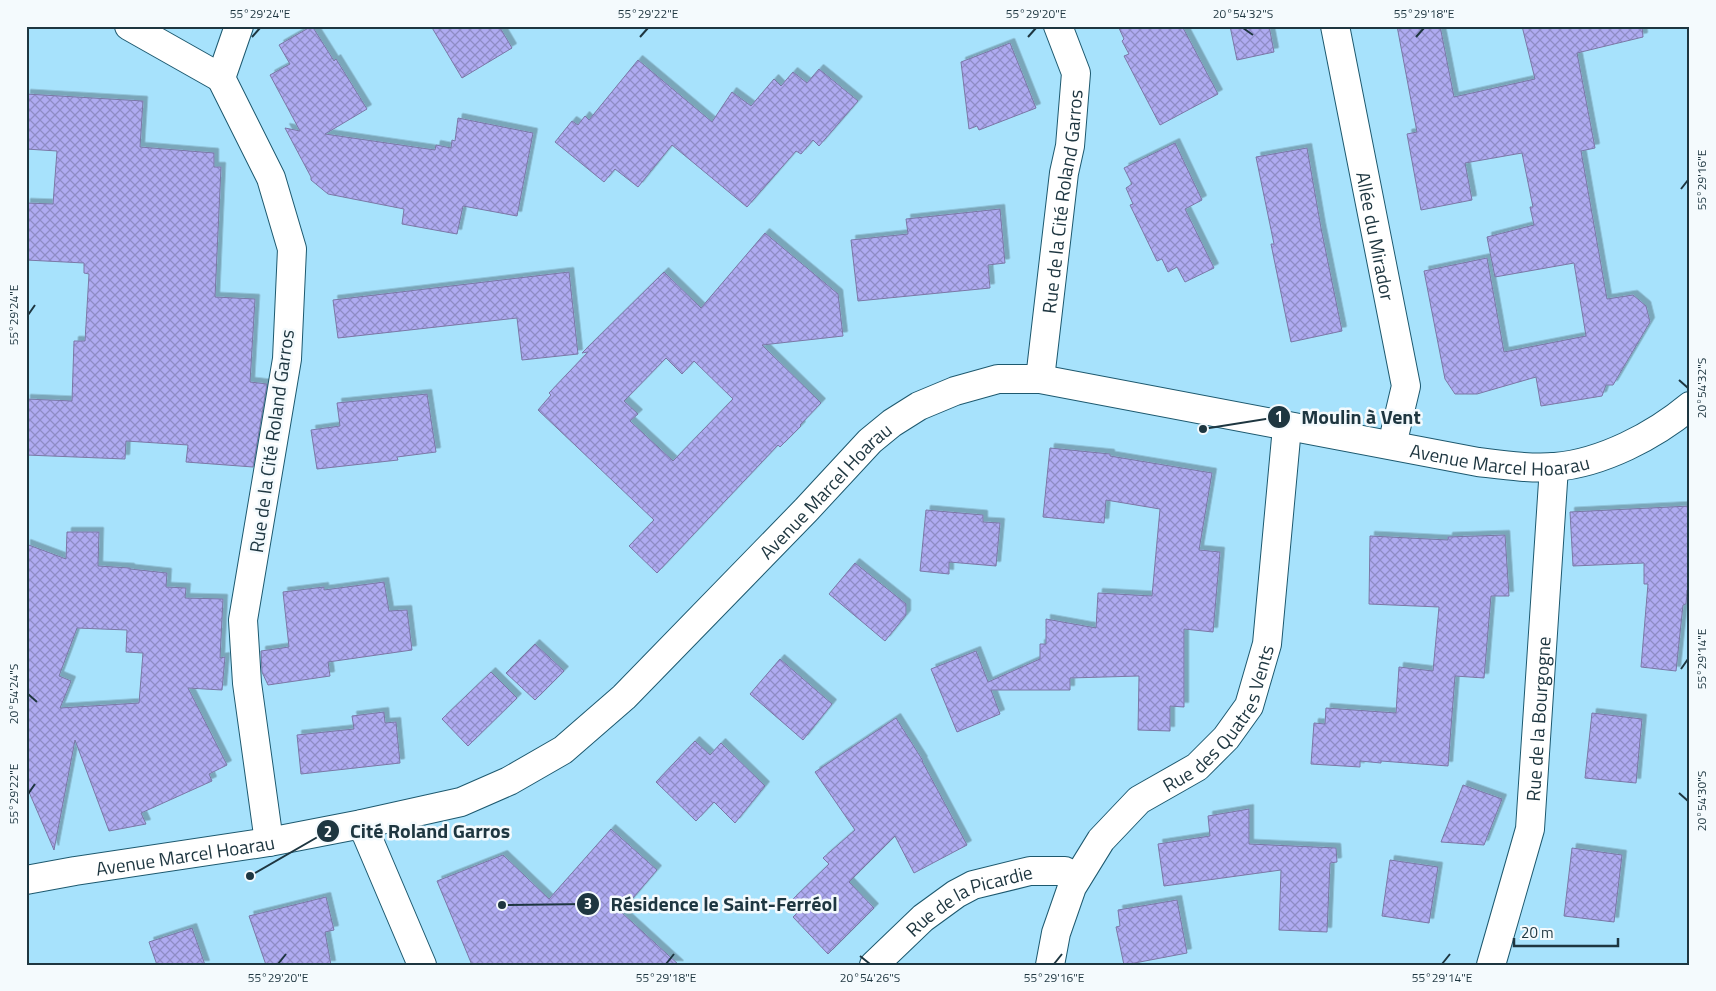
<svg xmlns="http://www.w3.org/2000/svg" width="1716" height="991" font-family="'Titillium Web',sans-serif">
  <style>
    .building { fill: url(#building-cross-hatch); stroke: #7a78a6; fill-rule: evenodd; filter: url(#shadow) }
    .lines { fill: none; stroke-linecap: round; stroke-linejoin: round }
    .minor-casing { stroke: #1d596f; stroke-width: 30 }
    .major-casing { stroke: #1d596f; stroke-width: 30 }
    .minor { stroke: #fff; stroke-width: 28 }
    .major { stroke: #fff; stroke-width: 28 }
    .ticks { fill: none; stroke: #1e3640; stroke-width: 2 }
    .labels { text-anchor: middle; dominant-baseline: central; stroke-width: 5; stroke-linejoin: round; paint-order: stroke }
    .street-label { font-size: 19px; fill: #1e3640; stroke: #f4fafd }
    .leader { fill: none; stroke: #1e3640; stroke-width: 2 }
    .callout-dot { fill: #1e3640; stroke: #f4fafd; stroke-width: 2 }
    .mark-label { font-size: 15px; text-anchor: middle; font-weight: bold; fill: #fff }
    .callout-label { font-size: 20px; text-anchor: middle; font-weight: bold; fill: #1e3640; stroke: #f4fafd; stroke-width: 5; stroke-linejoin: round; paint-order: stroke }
    .neatline { fill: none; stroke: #1e3640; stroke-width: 2 }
    .ticks-label { font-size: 12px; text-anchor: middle; fill: #1e3640 }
  </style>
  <defs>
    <pattern id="building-cross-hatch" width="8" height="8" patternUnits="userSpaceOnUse" patternTransform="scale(1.25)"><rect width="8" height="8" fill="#afabf1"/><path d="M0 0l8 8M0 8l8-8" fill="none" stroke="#8e8cc5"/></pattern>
    <filter id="shadow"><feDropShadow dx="4.5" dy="-4.5" stdDeviation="0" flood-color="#0004"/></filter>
  </defs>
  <rect width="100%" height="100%" fill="#a7e2fc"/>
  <g class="building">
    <polygon points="312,26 334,61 336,59 367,109 325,134 435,150 436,145 451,148 452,140 455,141 458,118 533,133 517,216 463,206 457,234 402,224 404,209 328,194 311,180 311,177 285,128 300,131 270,75 290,64 279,45"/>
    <polygon points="431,26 499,26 512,48 462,78"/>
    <polygon points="1118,26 1182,26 1218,94 1160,125 1124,56 1129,54 1122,41 1124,39"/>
    <polygon points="1230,26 1269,26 1274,52 1237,60"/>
    <polygon points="1397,26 1440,26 1454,97 1535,79 1522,26 1642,26 1643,37 1577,53 1595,148 1581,151 1607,299 1633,295 1646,306 1650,322 1613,385 1606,385 1602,396 1541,406 1536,377 1477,394 1455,394 1445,379 1424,271 1487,258 1504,352 1586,336 1574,263 1495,277 1487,237 1534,225 1530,207 1533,207 1522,153 1465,163 1472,200 1421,210 1407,134 1417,132"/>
    <polygon points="1010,43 1036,108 979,130 977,126 969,129 961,62"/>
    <polygon points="638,60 712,122 732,92 751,106 774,79 781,86 793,72 807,83 819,69 858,101 819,146 813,140 801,154 796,151 747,207 672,145 638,187 615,169 604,182 555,142 572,121 578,125 585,116 589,120"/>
    <polygon points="26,94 143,101 140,147 214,153 214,167 221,167 215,297 255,299 250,382 267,384 253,467 186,462 188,445 126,441 125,459 26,455 26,399 72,401 74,341 85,341 89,274 84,273 84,263 26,260 26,203 53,204 57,151 26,149"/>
    <polygon points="1175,143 1202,200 1185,209 1214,268 1185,282 1177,267 1168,272 1162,259 1157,261 1130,205 1133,204 1126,188 1132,184 1124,168"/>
    <polygon points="1307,148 1321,228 1342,331 1291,342 1271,244 1274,244 1256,157"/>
    <polygon points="1000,209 1005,263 988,265 990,288 858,301 851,240 908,234 906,219"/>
    <path d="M765 233 838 294 843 336 762 345 821 403 800 425 801 426 780 447 778 445 657 573 629 546 654 520 538 410 551 395 549 393 588 352 582 353 664 272 701 308ZM666 358 682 374 694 361 733 399 673 461 630 421 638 414 624 401Z"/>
    <polygon points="569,272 578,354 522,360 517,318 338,338 333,300"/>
    <polygon points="427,394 436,452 397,457 398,460 317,469 311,430 340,426 337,403"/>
    <polygon points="1050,448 1110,454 1110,456 1212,473 1199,550 1220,552 1213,632 1184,629 1184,707 1170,706 1170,731 1138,730 1139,676 1070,678 1070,690 991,690 1000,714 957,732 931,669 976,651 988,682 1040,659 1040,644 1046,644 1046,619 1096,628 1098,593 1152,596 1160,509 1106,500 1104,523 1043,517"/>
    <polygon points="1690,506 1690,590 1687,590 1686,604 1683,605 1676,671 1641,667 1648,584 1644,584 1644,563 1573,566 1570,512"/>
    <polygon points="926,510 983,515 983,522 1000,523 996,566 949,562 949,574 920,571"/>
    <path d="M67 532H99L98 566 130 568V569L167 573 166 587 186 588 185 598 223 599 220 658 225 657 222 690 188 688 227 765 209 774 212 781 141 813 146 824 109 831 75 740 54 850 26 785V544L66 559ZM77 628 127 630 126 652 143 653 139 703 60 708 71 681 59 676Z"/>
    <polygon points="1505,535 1509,596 1491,596 1484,678 1455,676 1448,766 1381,761 1381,763 1360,761 1360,767 1311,764 1314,723 1325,724 1326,708 1396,713 1399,667 1433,671 1439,607 1369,604 1370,536 1448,540 1448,537"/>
    <polygon points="855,563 906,604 906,615 885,641 829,594"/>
    <polygon points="384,582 389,611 407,610 412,650 328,662 330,676 268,685 262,672 261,651 289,647 283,592 324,587 324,590"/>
    <polygon points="535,644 564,671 535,700 506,673"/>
    <polygon points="780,659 832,704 803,740 750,694"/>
    <polygon points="491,672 517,698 468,746 442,719"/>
    <polygon points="384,712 385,723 396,722 400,763 301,774 297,735 354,729 352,716"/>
    <polygon points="1592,713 1642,719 1636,783 1585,778"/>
    <polygon points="896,718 923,761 922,761 967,845 914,873 895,836 849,882 874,908 828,954 793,917 801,909 792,900 829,864 823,858 855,830 815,772"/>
    <polygon points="695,741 710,755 721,743 765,786 735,823 714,802 696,821 656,782"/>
    <polygon points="1463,785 1502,799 1484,845 1441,842"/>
    <polygon points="1249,809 1249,844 1336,848 1337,862 1330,863 1327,932 1279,930 1281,870 1164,886 1158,844 1210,836 1208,816"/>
    <polygon points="611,829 657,870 621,912 679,965 472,965 437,881 503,855 549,899"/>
    <polygon points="1572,848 1622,855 1614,922 1564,916"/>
    <polygon points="1390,860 1438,867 1429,923 1382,916"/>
    <polygon points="326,897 334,930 325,932 331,965 266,965 249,916"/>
    <polygon points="1177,900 1187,953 1124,965 1116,927 1120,926 1118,910"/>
    <polygon points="192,928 205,965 157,965 149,942"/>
  </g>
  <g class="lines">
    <g class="minor-casing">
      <g id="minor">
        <polyline points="129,26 221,78"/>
        <polyline points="239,26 221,78 271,178 292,249 287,359 243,620 247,683 269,842"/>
        <path id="s1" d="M1335 26 1406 386 1392 445"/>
        <path id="s2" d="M1040 379 1064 173 1070 146 1076 73 1058 26"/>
        <polyline points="362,824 422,965"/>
        <path id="s3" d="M874 965 923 918 956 894 973 885 1030 871H1065L1077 878"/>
        <path id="s4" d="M1050 965 1056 933 1072 887 1101 840 1139 800 1197 767 1226 738 1249 706 1267 644 1287 427"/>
        <path id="s5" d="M1491 965 1530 829 1554 467"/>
      </g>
    </g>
    <g class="major-casing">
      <g id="major">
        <path id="s6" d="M26 880 75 871 269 842 362 824 461 802 509 781 563 750 624 697 806 510 870 441 892 423 919 406 955 391 998 379H1040L1478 462C1503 465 1529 469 1555 467 1602 463 1654 436 1690 406"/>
      </g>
    </g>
    <use href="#minor" class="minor"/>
    <use href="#major" class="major"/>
  </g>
  <path class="ticks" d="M1243 28 1253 35M252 37 260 28M640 37 648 28M1028 37 1036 28M1416 37 1424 28M1681 189 1688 180M28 315 35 305M1679 380 1688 388M1681 669 1688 659M28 694 37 702M1679 793 1688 801M28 794 35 784M860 956 870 964M278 964 286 954M666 964 674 954M1054 964 1062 954M1442 964 1450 954"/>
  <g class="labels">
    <g class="street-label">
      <text stroke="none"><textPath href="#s2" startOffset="179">Rue de la Cité Roland Garros</textPath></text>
      <text stroke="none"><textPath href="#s1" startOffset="214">Allée du Mirador</textPath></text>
      <text transform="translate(271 441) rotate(-82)">Rue de la Cité Roland Garros</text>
      <text stroke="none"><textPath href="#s6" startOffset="1646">Avenue Marcel Hoarau</textPath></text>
      <text stroke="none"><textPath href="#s6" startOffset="926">Avenue Marcel Hoarau</textPath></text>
      <text stroke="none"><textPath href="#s4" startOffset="311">Rue des Quatres Vents</textPath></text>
      <text stroke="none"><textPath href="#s5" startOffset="252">Rue de la Bourgogne</textPath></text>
      <text stroke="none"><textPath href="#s6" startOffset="161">Avenue Marcel Hoarau</textPath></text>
      <text stroke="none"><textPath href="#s3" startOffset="118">Rue de la Picardie</textPath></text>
    </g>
  </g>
  <path class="leader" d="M1203 429L1279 417M250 876L328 831M502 905L588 904"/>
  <g class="callout-dot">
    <circle cx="1203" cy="429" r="5"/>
    <circle cx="250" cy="876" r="5"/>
    <circle cx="502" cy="905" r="5"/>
    <circle cx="1279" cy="417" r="12"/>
    <circle cx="328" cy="831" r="12"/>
    <circle cx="588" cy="904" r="12"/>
  </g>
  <g class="mark-label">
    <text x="1279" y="422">1</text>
    <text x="328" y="837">2</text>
    <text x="588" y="909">3</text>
  </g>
  <g class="callout-label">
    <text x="1361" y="424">Moulin à Vent</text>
    <text x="430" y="838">Cité Roland Garros</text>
    <text x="724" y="911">Résidence le Saint-Ferréol</text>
  </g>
  <rect width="1716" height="991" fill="none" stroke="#f4fafd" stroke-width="55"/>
  <path d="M1514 938v8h104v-8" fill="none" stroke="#1e3640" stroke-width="2.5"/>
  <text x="1521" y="938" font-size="15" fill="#1e3640" stroke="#f4fafd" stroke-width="4" paint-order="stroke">20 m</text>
  <rect x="28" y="28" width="1660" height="936" class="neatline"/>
  <g class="ticks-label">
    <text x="260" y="18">55°29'24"E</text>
    <text x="648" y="18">55°29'22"E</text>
    <text x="1036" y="18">55°29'20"E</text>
    <text x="1243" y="18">20°54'32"S</text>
    <text x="1424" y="18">55°29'18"E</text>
    <text transform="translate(1702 180) rotate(-90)" y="4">55°29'16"E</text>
    <text transform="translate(14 315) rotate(-90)" y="4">55°29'24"E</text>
    <text transform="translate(1702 388) rotate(-90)" y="4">20°54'32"S</text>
    <text transform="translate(1702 659) rotate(-90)" y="4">55°29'14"E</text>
    <text transform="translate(14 694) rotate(-90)" y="4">20°54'24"S</text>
    <text transform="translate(14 794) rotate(-90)" y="4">55°29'22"E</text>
    <text transform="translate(1702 801) rotate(-90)" y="4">20°54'30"S</text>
    <text x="278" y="982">55°29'20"E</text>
    <text x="666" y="982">55°29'18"E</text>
    <text x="870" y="982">20°54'26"S</text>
    <text x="1054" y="982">55°29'16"E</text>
    <text x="1442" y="982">55°29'14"E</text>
  </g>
</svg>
